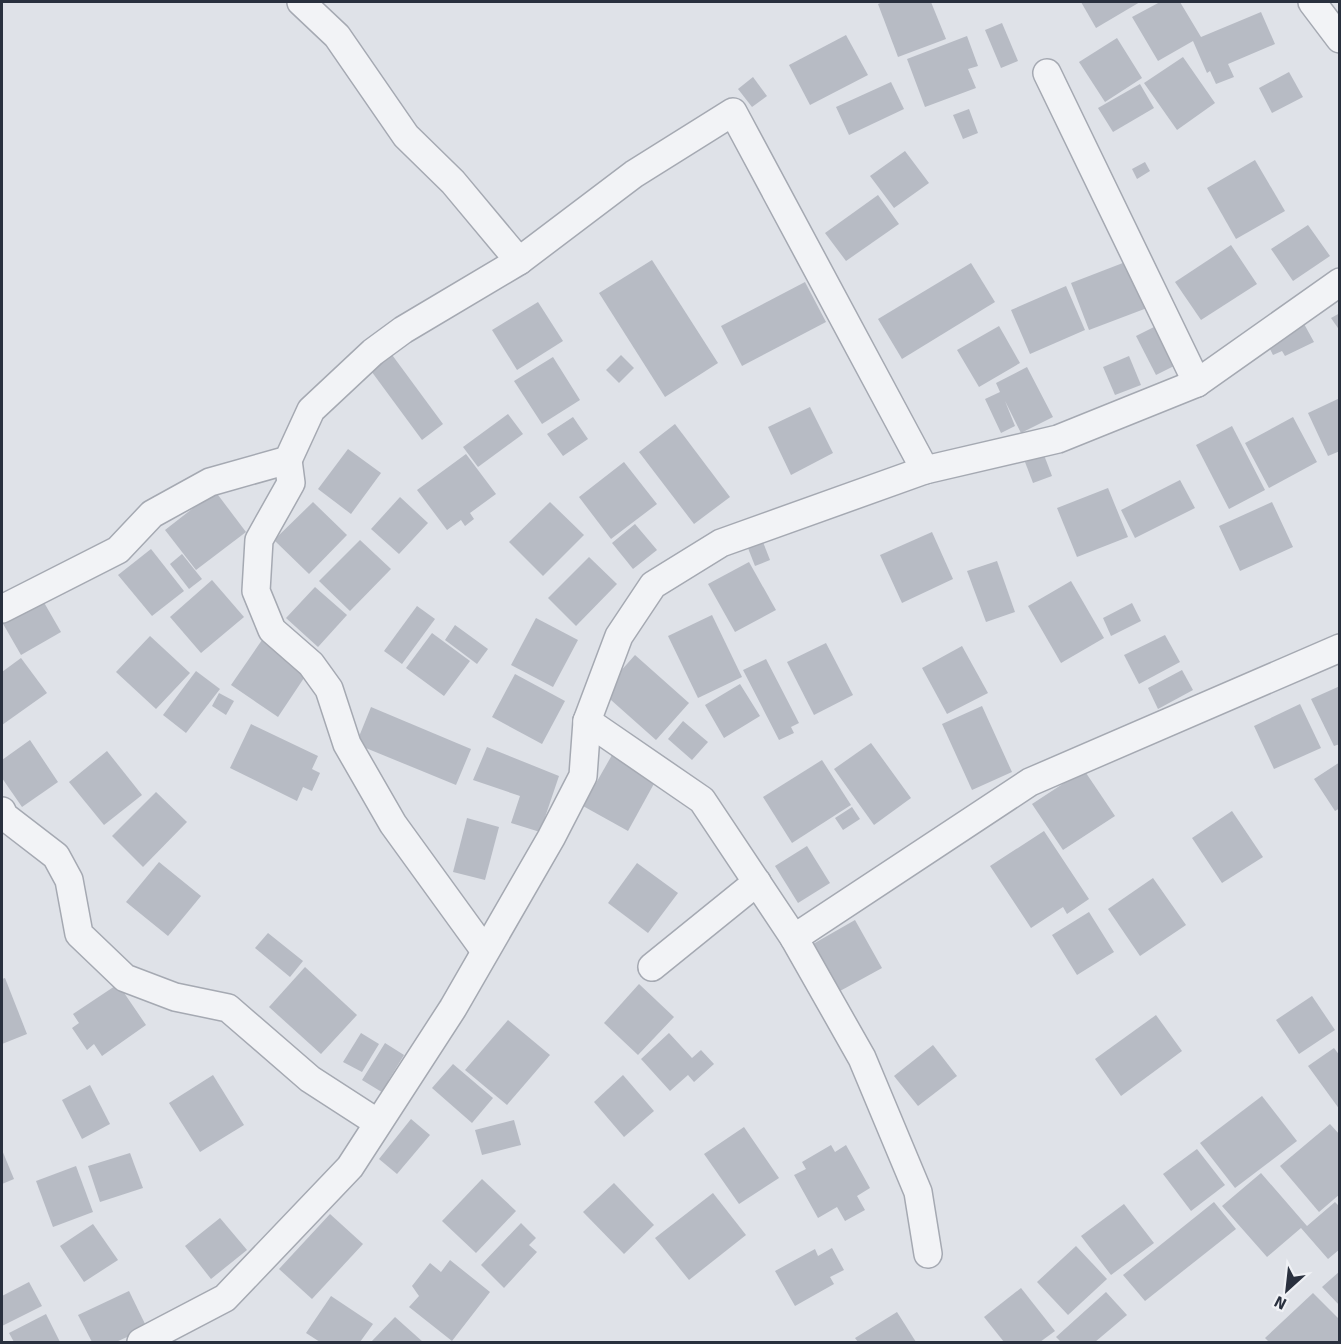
<svg xmlns="http://www.w3.org/2000/svg" width="1341" height="1344" font-family="Signika,sans-serif">
  <style>
    .building { fill: #b7bbc4 }
    .lines { fill: none; stroke-linecap: round; stroke-linejoin: round }
    .minor-casing { stroke: #a5a9b2; stroke-width: 30 }
    .minor { stroke: #f2f3f6; stroke-width: 27 }
  </style>
  <rect width="100%" height="100%" fill="#dfe2e8"/>
  <g class="building">
    <polygon points="883,2 931,2 946,39 898,57 878,4"/>
    <polygon points="1081,2 1140,2 1096,28"/>
    <polygon points="1160,2 1180,2 1201,37 1261,12 1275,44 1228,64 1234,77 1216,84 1210,71 1207,73 1193,41 1158,61 1132,17"/>
    <polygon points="1002,23 1018,61 1001,68 985,30"/>
    <polygon points="846,35 868,75 810,105 789,65"/>
    <polygon points="967,36 978,66 968,69 976,88 925,107 907,59"/>
    <polygon points="1117,38 1142,78 1105,102 1079,62"/>
    <polygon points="1183,57 1215,103 1177,130 1144,83"/>
    <polygon points="1289,72 1303,97 1272,113 1259,88"/>
    <polygon points="753,77 767,96 752,107 738,89"/>
    <polygon points="891,82 904,109 849,135 836,107"/>
    <polygon points="1140,84 1154,108 1113,132 1098,108"/>
    <polygon points="969,109 978,133 963,139 953,115"/>
    <polygon points="905,151 929,183 894,208 870,176"/>
    <polygon points="1255,160 1285,211 1236,239 1207,188"/>
    <polygon points="1145,162 1150,171 1137,179 1132,169"/>
    <polygon points="878,195 899,224 846,261 825,233"/>
    <polygon points="1308,225 1330,256 1293,281 1271,249"/>
    <polygon points="1231,245 1257,284 1201,320 1175,282"/>
    <polygon points="652,260 718,363 665,397 599,293"/>
    <polygon points="1128,261 1147,308 1089,330 1071,283"/>
    <polygon points="971,263 995,302 902,359 878,319"/>
    <polygon points="805,282 826,322 742,366 721,326"/>
    <polygon points="1066,286 1085,330 1030,354 1011,310"/>
    <polygon points="538,302 563,341 517,370 492,330"/>
    <polygon points="1340,313 1340,331 1331,318"/>
    <polygon points="1303,322 1314,342 1285,356 1282,351 1273,355 1266,341"/>
    <polygon points="1158,325 1178,364 1156,375 1136,336"/>
    <polygon points="999,326 1020,363 979,387 957,350"/>
    <polygon points="387,348 443,424 422,440 366,364"/>
    <polygon points="621,355 634,368 619,383 606,370"/>
    <polygon points="1129,356 1141,385 1115,395 1103,367"/>
    <polygon points="553,357 580,400 542,424 514,381"/>
    <polygon points="1027,367 1053,417 1021,433 1005,401 1015,426 1001,433 985,399 1000,392 996,383"/>
    <polygon points="1340,398 1340,451 1328,456 1308,413"/>
    <polygon points="810,407 833,453 791,475 768,427"/>
    <polygon points="508,414 523,434 478,467 463,447"/>
    <polygon points="573,417 588,439 563,456 547,434"/>
    <polygon points="1293,417 1317,462 1269,488 1245,443"/>
    <polygon points="675,424 730,497 694,524 639,452"/>
    <polygon points="1232,426 1265,490 1229,509 1196,445"/>
    <polygon points="348,449 381,473 351,514 318,489"/>
    <polygon points="466,454 496,494 470,513 474,519 465,526 461,520 447,530 417,490"/>
    <polygon points="1044,455 1052,476 1033,483 1025,462"/>
    <polygon points="624,462 657,504 611,539 579,497"/>
    <polygon points="1180,480 1195,508 1135,538 1121,510"/>
    <polygon points="1108,488 1128,537 1077,557 1057,508"/>
    <polygon points="215,491 246,532 196,570 165,530"/>
    <polygon points="400,497 428,523 399,554 371,529"/>
    <polygon points="313,502 347,535 309,574 274,540"/>
    <polygon points="550,502 584,535 543,576 509,542"/>
    <polygon points="1272,502 1293,547 1240,571 1219,526"/>
    <polygon points="635,524 657,550 633,569 612,543"/>
    <polygon points="932,532 953,579 902,603 880,555"/>
    <polygon points="761,537 770,560 755,566 746,543"/>
    <polygon points="360,540 391,569 350,611 319,581"/>
    <polygon points="151,549 184,591 152,616 118,575"/>
    <polygon points="182,554 202,579 189,589 170,564"/>
    <polygon points="589,557 617,584 576,626 548,598"/>
    <polygon points="997,561 1015,612 986,622 967,571"/>
    <polygon points="749,562 776,610 735,632 708,584"/>
    <polygon points="212,580 244,617 201,653 170,617"/>
    <polygon points="1071,581 1104,638 1061,663 1028,606"/>
    <polygon points="315,587 347,615 318,647 286,618"/>
    <polygon points="42,599 61,632 21,655 2,622"/>
    <polygon points="1132,603 1141,621 1111,636 1103,618"/>
    <polygon points="417,606 435,619 402,664 384,651"/>
    <polygon points="712,615 742,677 698,698 668,636"/>
    <polygon points="536,618 578,640 553,687 511,665"/>
    <polygon points="455,625 488,649 477,664 445,640"/>
    <polygon points="432,633 470,661 444,696 406,668"/>
    <polygon points="1165,635 1180,662 1139,684 1124,655"/>
    <polygon points="150,636 190,673 156,709 116,672"/>
    <polygon points="262,640 308,672 278,717 231,685"/>
    <polygon points="826,643 853,695 814,715 787,662"/>
    <polygon points="962,646 988,693 947,714 922,668"/>
    <polygon points="635,655 689,703 656,740 602,692"/>
    <polygon points="21,658 47,693 2,725 2,672"/>
    <polygon points="766,659 799,723 791,727 794,733 779,740 743,670"/>
    <polygon points="1182,670 1193,690 1158,709 1148,688"/>
    <polygon points="196,671 220,689 186,733 163,715"/>
    <polygon points="515,674 565,701 542,744 492,717"/>
    <polygon points="740,684 760,716 724,738 705,705"/>
    <polygon points="1340,686 1340,744 1334,746 1311,699"/>
    <polygon points="219,693 234,701 226,715 212,706"/>
    <polygon points="1300,704 1321,748 1274,769 1254,726"/>
    <polygon points="982,706 1012,772 972,790 942,724"/>
    <polygon points="371,707 471,749 456,785 356,744"/>
    <polygon points="683,721 708,742 692,760 668,739"/>
    <polygon points="251,724 318,756 312,769 320,773 312,791 303,787 297,801 230,768"/>
    <polygon points="30,740 58,782 22,807 2,778 2,760"/>
    <polygon points="871,743 911,798 874,825 834,769"/>
    <polygon points="487,747 559,776 540,832 511,823 520,796 473,780"/>
    <polygon points="107,751 142,795 104,825 69,782"/>
    <polygon points="612,755 656,780 628,831 583,806"/>
    <polygon points="822,760 851,805 792,843 763,797"/>
    <polygon points="1340,762 1340,808 1335,811 1314,779"/>
    <polygon points="1084,770 1115,816 1063,850 1032,804"/>
    <polygon points="156,792 187,822 143,867 112,836"/>
    <polygon points="852,807 860,819 843,830 835,818"/>
    <polygon points="1232,811 1263,857 1222,883 1192,838"/>
    <polygon points="467,818 499,827 485,880 453,872"/>
    <polygon points="1044,831 1089,899 1067,914 1063,907 1031,928 990,866"/>
    <polygon points="807,846 830,883 798,903 775,866"/>
    <polygon points="159,862 201,896 168,936 126,902"/>
    <polygon points="637,863 678,893 648,933 608,903"/>
    <polygon points="1153,878 1186,925 1140,956 1108,909"/>
    <polygon points="1089,912 1114,952 1077,975 1052,935"/>
    <polygon points="855,920 882,968 840,991 813,944"/>
    <polygon points="268,933 303,961 290,977 255,948"/>
    <polygon points="305,967 357,1015 321,1054 269,1007"/>
    <polygon points="5,978 27,1034 2,1044 2,979"/>
    <polygon points="118,984 146,1025 102,1056 94,1044 87,1050 72,1028 79,1023 73,1014"/>
    <polygon points="639,984 674,1017 638,1055 604,1023"/>
    <polygon points="1312,996 1335,1030 1299,1054 1276,1020"/>
    <polygon points="1156,1015 1182,1051 1121,1096 1095,1059"/>
    <polygon points="508,1020 550,1055 507,1105 465,1070"/>
    <polygon points="361,1033 379,1044 362,1072 343,1062"/>
    <polygon points="669,1033 692,1058 701,1050 714,1064 694,1082 688,1075 670,1091 641,1059"/>
    <polygon points="385,1043 404,1055 388,1081 392,1084 385,1094 362,1080"/>
    <polygon points="933,1045 957,1076 918,1106 894,1076"/>
    <polygon points="1334,1048 1340,1056 1340,1110 1308,1066"/>
    <polygon points="453,1064 493,1098 472,1123 432,1088"/>
    <polygon points="213,1075 244,1125 200,1152 169,1103"/>
    <polygon points="623,1075 654,1111 624,1137 594,1102"/>
    <polygon points="90,1085 110,1124 82,1139 62,1100"/>
    <polygon points="1262,1096 1297,1141 1235,1188 1200,1143"/>
    <polygon points="411,1119 430,1135 397,1174 379,1159"/>
    <polygon points="514,1120 521,1145 482,1155 475,1130"/>
    <polygon points="1330,1124 1340,1135 1340,1194 1319,1212 1280,1166"/>
    <polygon points="744,1127 779,1178 739,1204 704,1154"/>
    <polygon points="831,1145 835,1152 846,1145 870,1188 857,1196 865,1210 845,1221 837,1207 818,1218 794,1175 806,1169 802,1162"/>
    <polygon points="1197,1149 1225,1185 1191,1211 1163,1174"/>
    <polygon points="2,1150 14,1179 2,1184"/>
    <polygon points="130,1153 143,1188 100,1202 88,1166"/>
    <polygon points="76,1166 93,1212 53,1227 36,1181"/>
    <polygon points="1261,1173 1307,1226 1335,1202 1340,1207 1340,1249 1328,1259 1301,1228 1267,1257 1222,1206"/>
    <polygon points="482,1179 516,1211 476,1253 442,1221"/>
    <polygon points="614,1183 654,1225 624,1254 583,1212"/>
    <polygon points="713,1193 746,1235 689,1280 655,1238"/>
    <polygon points="1214,1202 1236,1229 1145,1301 1123,1275"/>
    <polygon points="1124,1204 1154,1243 1111,1275 1081,1236"/>
    <polygon points="330,1214 363,1244 312,1299 279,1269"/>
    <polygon points="220,1218 247,1250 211,1279 185,1246"/>
    <polygon points="521,1223 536,1238 529,1245 537,1252 504,1288 481,1265"/>
    <polygon points="93,1224 118,1260 84,1282 60,1246"/>
    <polygon points="1076,1246 1107,1279 1068,1315 1037,1282"/>
    <polygon points="832,1248 844,1270 830,1277 834,1284 795,1306 775,1271 815,1249 818,1256"/>
    <polygon points="450,1260 490,1292 452,1341 409,1307 419,1296 412,1286 430,1263 441,1272"/>
    <polygon points="1340,1271 1340,1306 1322,1287"/>
    <polygon points="29,1282 42,1306 2,1326 2,1296"/>
    <polygon points="1021,1288 1055,1331 1040,1342 1004,1342 984,1317"/>
    <polygon points="129,1291 147,1328 116,1342 92,1342 78,1315"/>
    <polygon points="1106,1292 1127,1315 1095,1342 1061,1342 1056,1337"/>
    <polygon points="1313,1293 1340,1320 1340,1342 1269,1342 1265,1338"/>
    <polygon points="331,1296 373,1324 360,1342 320,1342 306,1333"/>
    <polygon points="897,1312 916,1342 858,1342 855,1338"/>
    <polygon points="46,1314 60,1342 14,1342 9,1333"/>
    <polygon points="395,1317 423,1342 371,1342"/>
  </g>
  <g class="lines">
    <g class="minor-casing">
      <g id="minor">
        <polyline points="301,2 337,36 406,136 453,182 519,261 634,174 733,112 925,470"/>
        <polyline points="1312,2 1340,39"/>
        <polyline points="1047,73 1197,383"/>
        <polyline points="288,460 291,483 259,540 256,591 272,630 311,664 329,689 347,744 393,824 485,951"/>
        <polyline points="2,609 118,550 152,514 210,482 288,460 311,410 373,352 403,330 519,261"/>
        <polyline points="587,721 702,800 794,938 1030,782 1340,648"/>
        <polyline points="2,811 4,816 56,856 69,880 79,934 125,978 175,997 228,1008 310,1079 378,1123"/>
        <polyline points="794,938 862,1058 918,1192 928,1254"/>
        <polyline points="652,967 757,882"/>
        <polyline points="141,1342 225,1298 350,1167 453,1008 551,838 583,776 587,721 619,636 653,585 721,543 925,470 1058,439 1197,383 1340,282"/>
      </g>
    </g>
    <use href="#minor" class="minor"/>
  </g>
  <rect width="1341" height="1344" fill="none" stroke="#29303e" stroke-width="6"/>
  <g transform="translate(1287 1290) rotate(207)" stroke="#eff1f5" stroke-width="4.5" paint-order="stroke">
  <path d="M0-4.5L10 22L0 15L-10 22Z" fill="#29303e"/>
  <text y="-9" font-size="16" font-weight="bold" text-anchor="middle" fill="#29303e">N</text>
  </g>
</svg>
